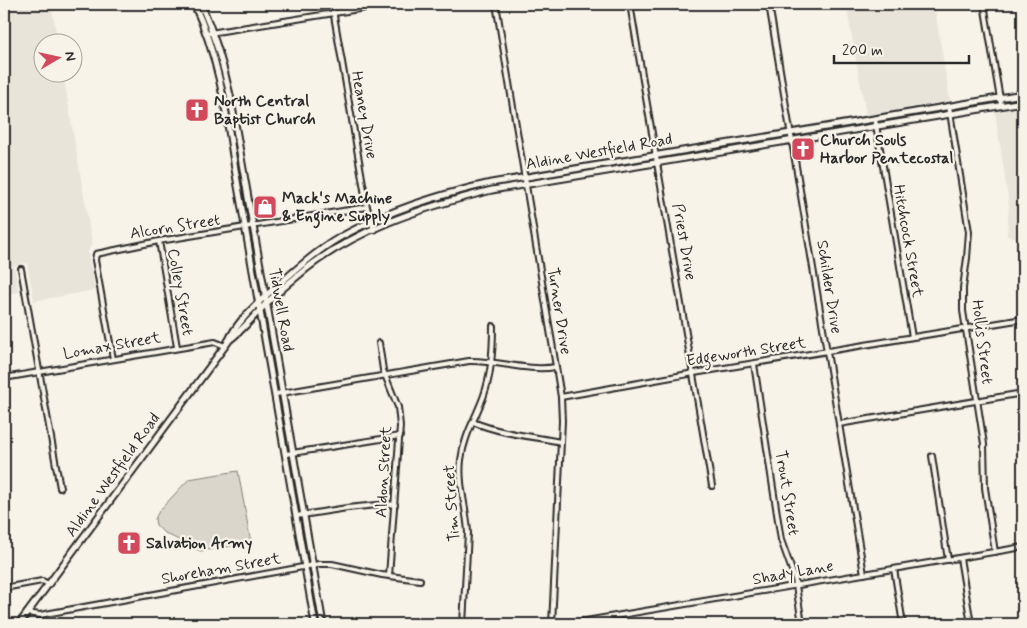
<svg xmlns="http://www.w3.org/2000/svg" width="1027" height="628" font-family="Mynerve,sans-serif">
  <style>
    .built { fill: #e8e4da }
    .green { fill: #dad6cc; stroke: #82807c }
    .lines { fill: none; stroke-linecap: round; stroke-linejoin: round }
    .minor-casing { stroke: #2b2b2b; stroke-width: 8 }
    .secondary-casing { stroke: #2b2b2b; stroke-width: 9 }
    .minor { stroke: #f7f3e8; stroke-width: 4 }
    .secondary { stroke: #f7f3e8; stroke-width: 5 }
    .labels { text-anchor: middle; dominant-baseline: central; stroke-width: 4.5; stroke-linejoin: round; paint-order: stroke }
    .poi-label { font-size: 16px; font-weight: bold; fill: #2b2b2b; stroke: #f7f3e8; text-anchor: start }
    .street-label { font-size: 16px; fill: #2b2b2b; stroke: #f7f3e8 }
  </style>
  <rect width="100%" height="100%" fill="#f7f3e8"/>
  <filter id="ink" filterUnits="userSpaceOnUse"><feTurbulence type="fractalNoise" baseFrequency=".02" numOctaves="2"/><feDisplacementMap in="SourceGraphic" scale="10" xChannelSelector="R" yChannelSelector="G"/><feConvolveMatrix kernelMatrix="1 2 1 2 8 2 1 2 1" color-interpolation-filters="sRGB"/></filter>
  <g filter="url(#ink)">
    <g class="built">
      <polygon points="23,4 51,4 58,42 42,42 42,72 63,73 92,243 88,252 95,290 34,301 27,263 14,266 19,292 4,294 4,7"/>
      <polygon points="846,4 934,4 950,101 866,115"/>
      <polygon points="1023,107 1023,239 1007,236 1009,205 995,111"/>
    </g>
    <polygon class="green" points="238,471 251,543 200,551 163,532 156,525 155,519 159,511 189,479"/>
    <g class="lines">
      <g class="minor-casing">
        <g id="minor">
          <polyline points="332,4 367,207 374,230"/>
          <polyline points="496,4 561,397 562,421 552,624"/>
          <polyline points="630,4 712,486"/>
          <polyline points="769,4 864,574"/>
          <polyline points="984,4 1001,105"/>
          <polyline points="210,33 390,4"/>
          <polyline points="949,106 969,232 967,258 963,288 963,311 984,444 985,488 995,552"/>
          <polyline points="875,119 912,337"/>
          <polyline points="159,241 177,347"/>
          <polyline points="21,269 60,488"/>
          <polyline points="379,343 383,370 398,407 400,426 389,576"/>
          <polyline points="113,359 95,260 96,254 159,241 367,207"/>
          <polyline points="754,364 781,540 795,579 802,624"/>
          <polyline points="4,378 215,342 225,346"/>
          <path d="M276 394 469 361C498 360 526 372 556 367"/>
          <polyline points="561,397 694,373 1023,319"/>
          <path d="M473 422C502 434 531 436 561 442"/>
          <polyline points="839,424 1023,393"/>
          <polyline points="286,454 400,436"/>
          <polyline points="932,456 948,560"/>
          <polyline points="296,516 347,508 388,504 395,505"/>
          <polyline points="960,558 971,624"/>
          <polyline points="894,569 903,624"/>
          <polyline points="4,588 42,581 49,584"/>
          <polyline points="27,613 40,615 319,564 332,564 382,575 420,580"/>
          <path d="M463 624 468 533C467 509 458 485 461 460 464 435 476 418 484 395 492 373 493 349 493 326"/>
          <polyline points="568,624 1023,547"/>
        </g>
      </g>
      <g class="secondary-casing">
        <g id="secondary">
          <path d="M194 4C219 57 226 111 235 169L315 624"/>
          <path d="M201 4C214 34 223 63 230 95L323 624"/>
          <path d="M228 341C241 332 250 320 261 309 271 298 283 288 295 278 350 230 423 207 492 190L1023 102"/>
          <path d="M19 624 228 342C237 321 256 305 272 290 296 270 320 247 348 233 393 209 441 194 491 183L1023 94"/>
        </g>
      </g>
      <use href="#minor" class="minor"/>
      <use href="#secondary" class="secondary"/>
    </g>
  </g>
  <defs>
    <g id="church-square" transform="scale(1.25)"><rect x="-9" y="-9" width="18" height="18" rx="4" fill="#d1495b" stroke="#f7f3e8"/><path d="M-1.2-6h2.4v3.5h3.3v2.4h-3.3V6h-2.4V-.1h-3.3v-2.4h3.3Z" fill="#fff"/></g>
    <g id="shop-square" transform="scale(1.25)"><rect x="-9" y="-9" width="18" height="18" rx="4" fill="#d1495b" stroke="#f7f3e8"/><path d="M-5-2.5h2.3a2.7 3.5 0 0 1 5.4 0H5L5.5 6h-11ZM-1.5-2.5h3a1.5 2.3 0 0 0-3 0Z" fill="#fff"/></g>
  </defs>
  <g fill-rule="evenodd">
    <use href="#church-square" x="197" y="110"/>
    <use href="#church-square" x="803" y="149"/>
    <use href="#shop-square" x="265" y="207"/>
    <use href="#church-square" x="129" y="543"/>
  </g>
  <g class="labels">
    <g class="poi-label">
      <text x="214" y="101">North Central<tspan x="214" dy="18">Baptist Church</tspan></text>
      <text x="820" y="140">Church Souls<tspan x="820" dy="18">Harbor Pentecostal</tspan></text>
      <text x="282" y="198">Mack's Machine<tspan x="282" dy="18">&amp; Engine Supply</tspan></text>
      <text x="146" y="543">Salvation Army</text>
    </g>
    <g class="street-label">
      <text transform="translate(364 115) rotate(80)">Heaney Drive</text>
      <text transform="translate(599 152) rotate(-10)">Aldine Westfield Road</text>
      <text transform="translate(175 227) rotate(-9)">Alcorn Street</text>
      <text transform="translate(908 241) rotate(80)">Hitchcock Street</text>
      <text transform="translate(684 242) rotate(80)">Priest Drive</text>
      <text transform="translate(829 287) rotate(81)">Schilder Drive</text>
      <text transform="translate(180 292) rotate(80)">Colley Street</text>
      <text transform="translate(281 310) rotate(80)">Tidwell Road</text>
      <text transform="translate(559 311) rotate(81)">Turner Drive</text>
      <text transform="translate(982 342) rotate(83)">Hollis Street</text>
      <text transform="translate(112 346) rotate(-10)">Lomax Street</text>
      <text transform="translate(746 352) rotate(-9)">Edgeworth Street</text>
      <text transform="translate(384 472) rotate(-87)">Aldon Street</text>
      <text transform="translate(113 475) rotate(-54)">Aldine Westfield Road</text>
      <text transform="translate(787 493) rotate(81)">Trout Street</text>
      <text transform="translate(452 503) rotate(-94)">Tim Street</text>
      <text transform="translate(221 569) rotate(-10)">Shoreham Street</text>
      <text transform="translate(793 573) rotate(-10)">Shady Lane</text>
    </g>
  </g>
  <rect width="1027" height="628" fill="none" stroke="#f7f3e8" stroke-width="20"/>
  <rect x="10" y="10" width="1007" height="608" fill="none" stroke="#2b2b2b" stroke-width="2" filter="url(#ink)"/>
  <g transform="translate(58 58) rotate(81)"><circle r="24" fill="#f7f3e8" stroke="#a5a39c"/>
  <path d="M0-4L9 19L0 12L-9 19Z" fill="#d1495b"/>
  <text y="-8" font-size="14" font-weight="bold" text-anchor="middle" fill="#2b2b2b">N</text>
  </g>
  <path d="M834 55v8h135v-8" fill="none" stroke="#2b2b2b" stroke-width="2.5"/>
  <text x="842" y="55" font-size="15" fill="#2b2b2b" stroke="#f7f3e8" stroke-width="4" paint-order="stroke">200 m</text>
</svg>
